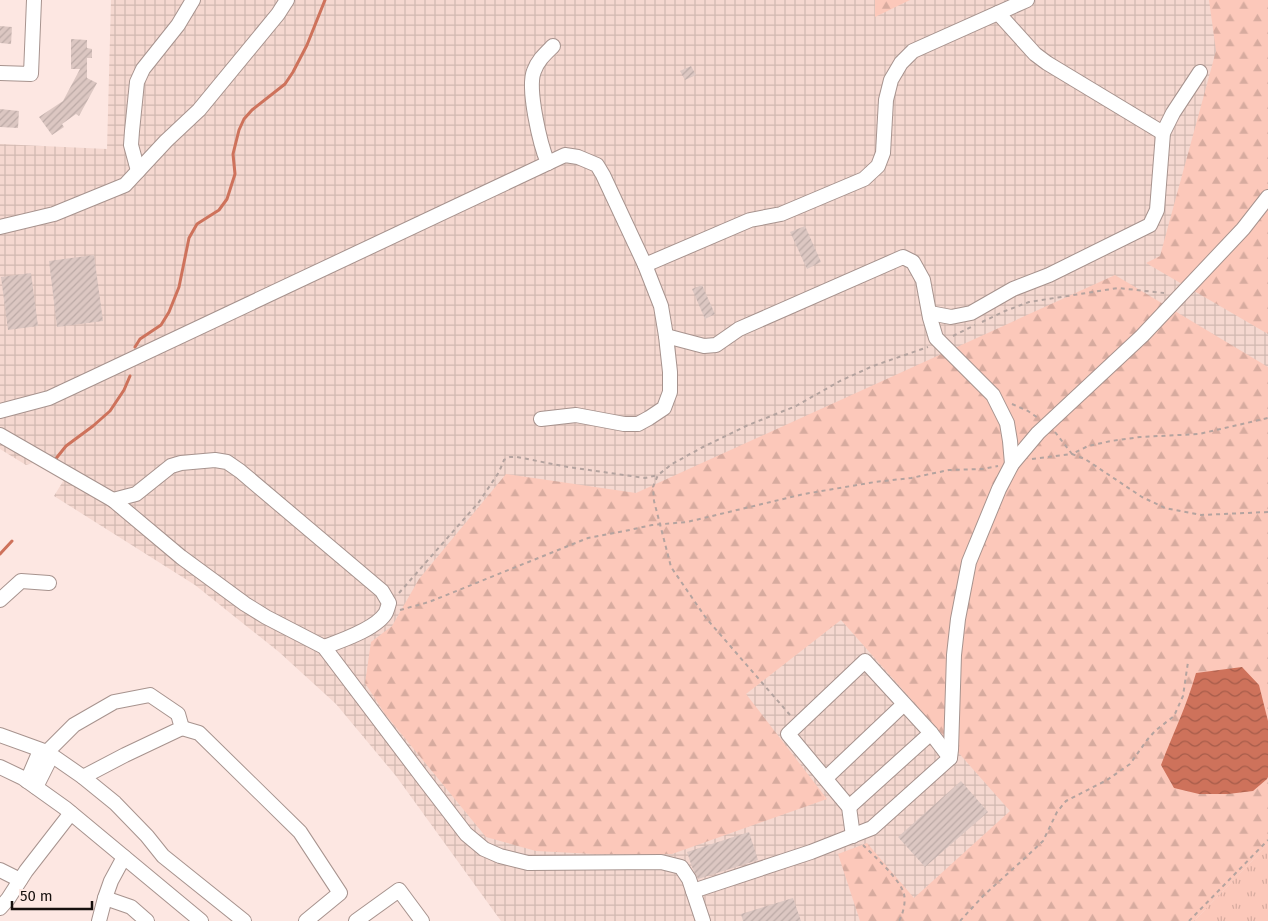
<svg xmlns="http://www.w3.org/2000/svg" width="1268" height="921" font-family="'Fira Sans',sans-serif">
  <style>
    .industrial { fill: url(#industrial-grid) }
    .forest { fill: url(#forest-firs) }
    .park { fill: url(#park-tufts) }
    .water { fill: url(#water-waves) }
    .lines { fill: none; stroke-linecap: round; stroke-linejoin: round }
    .stream { stroke: #ce725b; stroke-width: 3 }
    .building { fill: url(#building-hatch) }
    .minor-casing { stroke: #a7938e; stroke-width: 16 }
    .path { stroke: #b4a39f; stroke-width: 2; stroke-dasharray: 4 4; stroke-linecap: butt }
    .minor { stroke: #fff; stroke-width: 14 }
  </style>
  <defs>
    <pattern id="industrial-grid" width="8" height="8" patternUnits="userSpaceOnUse" patternTransform="scale(1.25)"><rect width="8" height="8" fill="#f5d8d0"/><path d="M0 4h8M4 0v8" fill="none" stroke="#d1b8b1"/></pattern>
    <pattern id="forest-firs" width="22" height="20" patternUnits="userSpaceOnUse" patternTransform="scale(1.25)"><rect width="22" height="20" fill="#fcc8ba"/><path d="M5 1l3.5 6h-7zM16 11l3.5 6h-7z" fill="#d7ab9f"/></pattern>
    <pattern id="park-tufts" width="24" height="20" patternUnits="userSpaceOnUse" patternTransform="scale(1.25)"><rect width="24" height="20" fill="#fcc8ba"/><path d="M3 7l-1-3M5 7V3M7 7l1-3M15 17l-1-3M17 17v-4M19 17l1-3" fill="none" stroke="#d7ab9f"/></pattern>
    <pattern id="water-waves" width="16" height="10" patternUnits="userSpaceOnUse" patternTransform="scale(1.25)"><rect width="16" height="10" fill="#ce725b"/><path d="M0 5q4-4 8 0t8 0" fill="none" stroke="#a65c4a"/></pattern>
    <pattern id="building-hatch" width="6" height="6" patternUnits="userSpaceOnUse" patternTransform="scale(1.25)"><rect width="6" height="6" fill="#dcc7c2"/><path d="M-1 1l2-2M0 6l6-6M5 7l2-2" fill="none" stroke="#bcaaa6"/></pattern>
  </defs>
  <rect width="100%" height="100%" fill="#fde7e2"/>
  <polygon class="industrial" points="111,0 1268,0 1268,844 1194,921 501,921 396,776 336,704 279,652 195,585 54,496 65,478 39,461 26,465 0,449 0,144 107,149"/>
  <g class="forest">
    <polygon points="875,0 910,0 875,17"/>
    <polygon points="1209,0 1268,0 1268,334 1146,263 1160,256 1216,51"/>
    <polygon points="1115,275 1268,367 1268,844 1194,921 860,921 838,854 867,843 914,898 1010,811 841,620 746,694 827,799 672,854 594,854 536,851 486,837 385,714 365,683 371,642 392,626 419,579 506,474 636,493"/>
  </g>
  <polygon class="park" points="1268,844 1268,921 1194,921"/>
  <path class="water" d="M1242 667 1259 685 1268 721V777L1267 779 1253 791 1228 794H1199L1174 788 1161 765C1173 734 1187 705 1196 673Z"/>
  <g class="lines">
    <g class="stream">
      <polyline points="135,347 140,339 161,325 169,312 179,287 189,238 197,224 219,210 227,199 235,174 233,154 239,130 244,119 252,110 285,84 293,72 307,45 325,0"/>
      <polyline points="54,461 66,446 93,426 110,411 124,390 130,376"/>
      <polyline points="0,554 12,541"/>
    </g>
  </g>
  <g class="building">
    <polygon points="0,26 12,27 11,44 0,43"/>
    <polygon points="71,39 87,40 87,48 92,49 92,58 87,58 87,78 97,83 79,116 76,114 62,124 64,127 52,135 39,117 63,101 80,69 71,69"/>
    <polygon points="691,66 696,75 685,80 680,71"/>
    <polygon points="0,109 19,111 18,128 0,127"/>
    <polygon points="805,226 821,262 807,269 790,232"/>
    <polygon points="94,255 103,321 57,327 49,261"/>
    <polygon points="31,273 38,326 8,330 1,277"/>
    <polygon points="702,285 715,314 705,319 692,289"/>
    <polygon points="961,781 988,812 925,867 898,837"/>
    <polygon points="749,832 758,860 698,879 692,867 687,852"/>
    <polygon points="793,898 801,921 743,921 741,914"/>
  </g>
  <g class="lines">
    <g class="minor-casing">
      <g id="minor">
        <polyline points="998,13 1035,54 1047,63 1163,133"/>
        <polyline points="0,73 31,74 34,0"/>
        <path d="M548 163C540 145 527 88 534 71 538 60 545 54 553 46"/>
        <polyline points="138,171 131,145 132,131 137,82 143,69 178,25 193,0"/>
        <polyline points="0,227 54,214 125,185 166,141 199,110 278,14 287,0"/>
        <polyline points="645,265 750,220 781,214 864,179 878,166 883,153 886,100 891,80 901,63 913,51 1027,0"/>
        <polyline points="930,313 951,317 971,313 1013,289 1049,275 1150,225 1157,210 1163,133 1173,113 1200,72"/>
        <polyline points="666,336 704,346 716,345 739,329 903,257 913,262 923,280 930,318 936,338 993,395 1007,423 1010,441 1012,464"/>
        <polyline points="0,411 49,398 94,377 565,155 578,157 597,165 603,175 645,265 661,306 666,336 670,372 670,392 664,408 649,418 638,424 624,424 576,415 541,419"/>
        <polyline points="0,435 113,500 181,557 245,604 266,617 324,647 423,778 466,834 484,849 500,856 528,863 661,862 681,867 689,879 703,921"/>
        <path d="M113 500 136 494 171 466 181 463 215 460 227 462 240 471 382 591 389 603C388 606 387 611 385 614 375 629 341 641 324 647"/>
        <polyline points="0,600 21,581 49,583"/>
        <polyline points="182,728 199,733 300,832 340,893 306,921"/>
        <polyline points="0,735 47,752 83,777 125,755 182,728 178,714 150,695 114,702 74,725 47,752 39,753 27,781"/>
        <polyline points="0,767 23,778 65,808 201,921"/>
        <polyline points="83,777 115,803 147,836 163,856 244,921"/>
        <polyline points="826,778 904,704"/>
        <polyline points="36,787 49,761 47,752"/>
        <polyline points="849,807 931,733"/>
        <polyline points="853,836 849,807 788,734 865,661 931,733 950,758"/>
        <polyline points="0,870 20,880"/>
        <polyline points="693,891 811,852 872,828 950,758 951,750 954,655 958,619 969,562 999,489 1012,464 1038,433 1142,336 1243,229 1268,197"/>
        <polyline points="105,898 111,881 124,857"/>
        <polyline points="0,908 8,899 26,871 71,813"/>
        <polyline points="99,921 105,898 131,907 147,921"/>
        <polyline points="356,921 399,890 422,921"/>
      </g>
    </g>
    <g class="path">
      <polyline points="982,322 1005,311 1029,302 1118,288 1164,293"/>
      <polyline points="953,336 975,325"/>
      <polyline points="1012,404 1028,411 1038,418"/>
      <polyline points="1055,432 1072,454 1088,446 1111,441 1140,437 1199,434 1268,418"/>
      <polyline points="1032,459 1072,454 1085,459 1142,497 1165,508 1201,515 1268,512"/>
      <polyline points="399,593 479,502 499,472 504,460 510,457 517,457 568,467 645,478 658,475"/>
      <polyline points="400,610 429,602 588,538 625,531 652,525 687,522 804,494 875,482 911,478 949,470 983,469 998,466"/>
      <polyline points="790,715 706,618 671,567 654,501 653,487 658,475 672,464 703,447 746,426 796,406 840,381 873,366 928,347"/>
      <path d="M863 845C874 856 900 879 904 894 906 902 903 914 899 921"/>
      <polyline points="960,921 984,895 1025,858 1043,841 1057,812 1066,801 1107,780 1130,764 1147,740 1155,731 1174,716 1183,696 1188,662"/>
      <polyline points="1189,921 1268,840"/>
    </g>
    <use href="#minor" class="minor"/>
  </g>
  <path d="M12 901v8h80v-8" fill="none" stroke="#17100e" stroke-width="2.5"/>
  <text x="20" y="901" font-size="15" fill="#17100e" stroke="#fde7e2" stroke-width="4" paint-order="stroke">50 m</text>
</svg>
